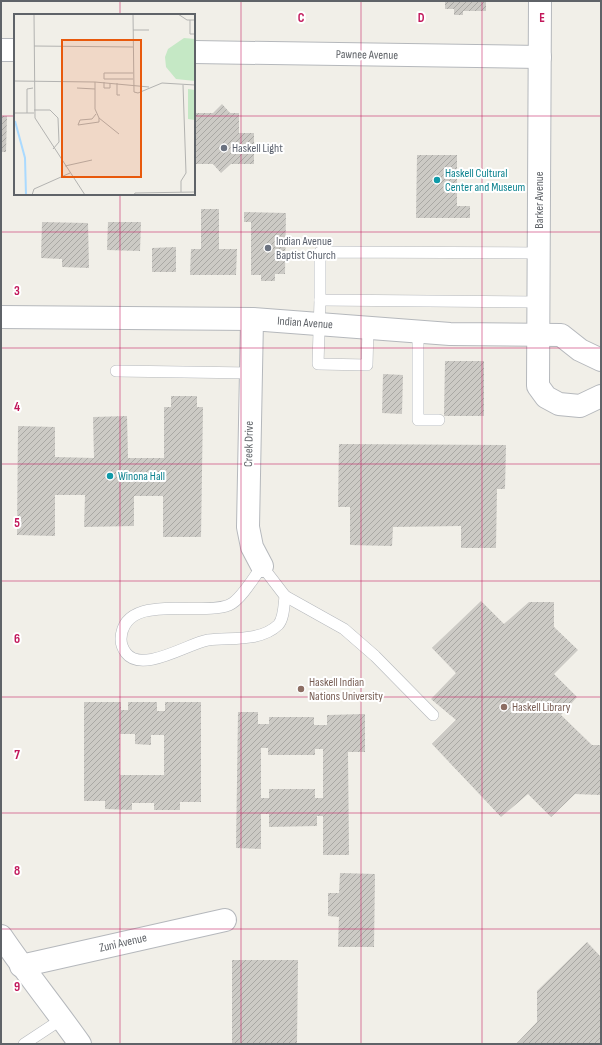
<svg xmlns="http://www.w3.org/2000/svg" width="602" height="1045" font-family="'Sofia Sans Condensed',sans-serif">
  <style>
    .building { fill: url(#building-hatch); fill-rule: evenodd }
    .lines { fill: none; stroke-linecap: round; stroke-linejoin: round }
    .lane-casing { stroke: #b5b8bc; stroke-width: 12 }
    .street-casing { stroke: #b5b8bc; stroke-width: 24 }
    .lane { stroke: #fff; stroke-width: 11 }
    .street { stroke: #fff; stroke-width: 22 }
    .grid { fill: none; stroke: #c2185b; stroke-width: 1; stroke-opacity: 0.55 }
    .worship-dot { fill: #6b7280; stroke: #fff; stroke-width: 1.5 }
    .culture-dot { fill: #0f9aa8; stroke: #fff; stroke-width: 1.5 }
    .education-dot { fill: #8d6e63; stroke: #fff; stroke-width: 1.5 }
    .labels { text-anchor: middle; dominant-baseline: central; stroke-width: 4; stroke-linejoin: round; paint-order: stroke }
    .street-label { font-size: 12px; fill: #5f6368; stroke: #fff }
    .worship-label { font-size: 12px; fill: #5b616d; stroke: #fff; text-anchor: start }
    .culture-label { font-size: 12px; fill: #0d838f; stroke: #fff; text-anchor: start }
    .education-label { font-size: 12px; fill: #785e54; stroke: #fff; text-anchor: start }
    .inset-river { fill: none; stroke: #aadaff; stroke-width: 2 }
    .inset-road { fill: none; stroke: #b3b3b1; stroke-width: 1 }
    .view { fill: #e8590c; fill-opacity: 0.15; stroke: #e8590c; stroke-width: 2 }
    .inset-edge { fill: none; stroke: #5f6368; stroke-width: 2 }
    .grid-label { font-size: 13px; text-anchor: middle; font-weight: bold; fill: #c2185b; stroke: #fff; stroke-width: 4; stroke-linejoin: round; paint-order: stroke }
  </style>
  <defs>
    <pattern id="building-hatch" width="6" height="6" patternUnits="userSpaceOnUse"><rect width="6" height="6" fill="#cccac5"/><path d="M-1 1l2-2M0 6l6-6M5 7l2-2" fill="none" stroke="#a9a8a4"/></pattern>
  </defs>
  <rect width="100%" height="100%" fill="#f1efe8"/>
  <g class="building">
    <polygon points="445,1 486,1 486,11 463,11 463,15 454,15 454,9 445,9"/>
    <polygon points="222,104 230,113 239,113 239,133 254,133 254,164 231,164 221,173 213,164 194,164 194,113 213,113"/>
    <polygon points="1,116 7,116 6,152 1,152"/>
    <polygon points="417,155 457,155 457,206 470,206 470,218 416,218"/>
    <polygon points="201,209 219,209 219,249 237,249 236,275 190,275 191,249 201,249"/>
    <polygon points="244,212 286,213 285,274 275,274 275,281 261,281 261,275 251,275 251,222 244,222"/>
    <polygon points="42,222 88,223 89,268 62,267 62,259 41,258"/>
    <polygon points="108,222 141,222 140,251 107,250"/>
    <polygon points="176,247 176,272 152,272 152,248"/>
    <polygon points="445,361 484,361 484,416 444,416"/>
    <polygon points="383,374 403,375 402,414 382,413"/>
    <polygon points="171,396 197,396 197,407 203,407 201,537 163,537 163,496 134,496 134,526 84,527 85,495 55,495 55,536 17,535 18,426 55,427 55,457 94,458 93,417 127,416 128,458 164,458 164,407 171,407"/>
    <polygon points="339,444 506,445 505,489 497,489 496,548 461,548 461,526 393,527 392,546 350,545 350,507 338,507"/>
    <polygon points="481,601 504,624 529,602 554,602 554,627 578,650 554,674 577,697 561,715 592,745 600,745 600,795 575,794 551,817 528,794 501,817 432,744 456,720 431,699 456,673 432,648"/>
    <path d="M84 702H121V710H128V702H157V711H165V702H201V802H180V810H154V803H132V810L105 809V801H84ZM120 734H135V744L151 745V735H164V775H120Z"/>
    <path d="M238 712H258V724H269V717H314V725H327V715L365 714V752H348L349 855H323V816H317V826L269 827V814H261V849L236 848ZM261 748H268V755H315V749H323V798H315V789H269V798H261Z"/>
    <polygon points="340,873 375,874 374,947 338,947 339,917 328,916 328,893 339,893"/>
    <polygon points="587,942 601,957 601,1044 516,1044 537,1022 537,991"/>
    <polygon points="232,960 298,960 297,1044 232,1044"/>
  </g>
  <g class="lines">
    <g class="lane-casing">
      <g id="lane">
        <polyline points="320,300 318,364 367,365 368,328"/>
        <polyline points="539,302 320,300 320,252 539,253"/>
        <polyline points="418,331 418,420 439,420"/>
        <polyline points="116,371 251,373"/>
        <path d="M262 566 285 596C284 604 284 619 278 625 260 642 231 637 208 640 189 643 142 674 126 653 123 649 121 644 121 639 123 591 201 617 229 605 240 601 255 576 262 566Z"/>
        <polyline points="285,596 344,629 375,656 433,715"/>
        <polyline points="24,1044 62,1019"/>
      </g>
    </g>
    <g class="street-casing">
      <g id="street">
        <polyline points="540,1 538,386 546,397 559,404 580,406 601,396"/>
        <polyline points="1,50 15,50"/>
        <polyline points="194,52 540,57"/>
        <polyline points="1,317 252,319 450,334 561,335 580,350 601,360"/>
        <polyline points="252,319 248,527 252,547 262,566"/>
        <path d="M1 936C26 973 54 1007 80 1044"/>
        <polyline points="21,966 225,920"/>
      </g>
    </g>
    <use href="#lane" class="lane"/>
    <use href="#street" class="street"/>
  </g>
  <path class="grid" d="M120 1V15M241 1V1044M361 1V1044M482 1V1044M1 116H15M194 116H601M120 194V1044M1 232H601M1 348H601M1 464H601M1 581H601M1 697H601M1 813H601M1 929H601"/>
  <g class="worship-dot">
    <circle cx="224" cy="148" r="4"/>
    <circle cx="268" cy="248" r="4"/>
  </g>
  <g class="culture-dot">
    <circle cx="437" cy="180" r="4"/>
    <circle cx="110" cy="476" r="4"/>
  </g>
  <g class="education-dot">
    <circle cx="301" cy="689" r="4"/>
    <circle cx="504" cy="707" r="4"/>
  </g>
  <g class="labels">
    <g class="street-label">
      <text transform="translate(367 55) rotate(1)">Pawnee Avenue</text>
      <text transform="translate(539 200) rotate(-90)">Barker Avenue</text>
      <text transform="translate(305 323) rotate(4)">Indian Avenue</text>
      <text transform="translate(249 444) rotate(-89)">Creek Drive</text>
      <text transform="translate(123 943) rotate(-13)">Zuni Avenue</text>
    </g>
    <g class="worship-label">
      <text x="232" y="148">Haskell Light</text>
      <text x="276" y="241">Indian Avenue<tspan x="276" dy="14">Baptist Church</tspan></text>
    </g>
    <g class="culture-label">
      <text x="445" y="173">Haskell Cultural<tspan x="445" dy="14">Center and Museum</tspan></text>
      <text x="118" y="476">Winona Hall</text>
    </g>
    <g class="education-label">
      <text x="309" y="682">Haskell Indian<tspan x="309" dy="14">Nations University</tspan></text>
      <text x="512" y="707">Haskell Library</text>
    </g>
  </g>
  <g transform="translate(14 14)">
    <rect width="181" height="181" fill="#f1efe8"/>
    <path d="M170 24 181 25V67L162 65 152 53 151 43 154 35ZM174 75 181 76V106L174 105Z" fill="#c5e8c5"/>
    <path class="inset-river" d="M1 107 11 144 12 181"/>
    <path class="inset-road" d="M20 0 21 104 71 181M119 0 120 78 124 79 148 69 181 71M164 0 173 6H181M176 6V20H181M119 16H135M20 32 119 33M119 65H90V59H119M1 67 81 68 135 73M81 68V95L85 104V108L64 111 66 106 78 105 82 100M90 68V74H96V69M103 69V81H106M63 74 81 75M20 96H36L44 104 45 128 39 135M0 99H20M13 99V75L19 74M85 104 105 120M51 152 78 146M167 178V167L172 159 169 71M18 181 20 175 56 159M120 181 121 179 181 178"/>
    <path class="view" d="M48 26H127V163H48Z"/>
    <rect width="181" height="181" class="inset-edge"/>
  </g>
  <g class="grid-label">
    <text x="301" y="22">C</text>
    <text x="421" y="22">D</text>
    <text x="542" y="22">E</text>
    <text x="17" y="295">3</text>
    <text x="17" y="411">4</text>
    <text x="17" y="527">5</text>
    <text x="17" y="643">6</text>
    <text x="17" y="759">7</text>
    <text x="17" y="875">8</text>
    <text x="17" y="991">9</text>
  </g>
  <rect width="602" height="1045" fill="none" stroke="#5f6368" stroke-width="4"/>
</svg>
